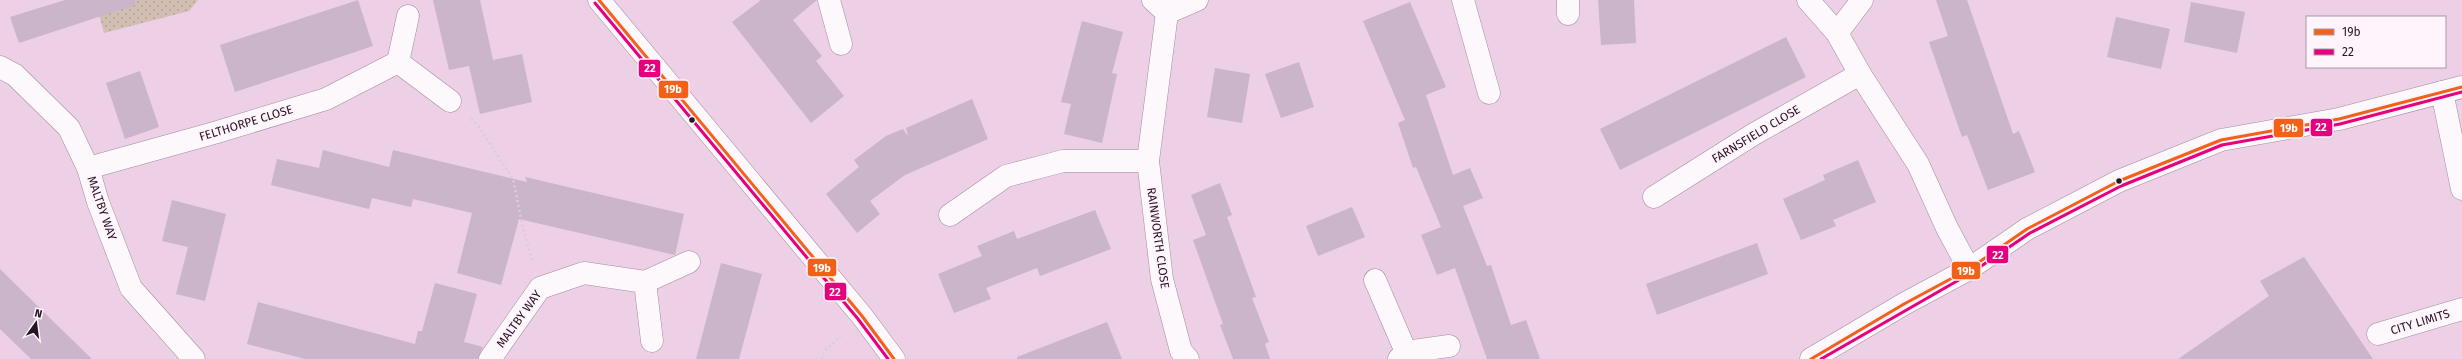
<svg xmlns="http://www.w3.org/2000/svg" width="2462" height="359" font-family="'Fira Sans',sans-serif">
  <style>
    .green { fill: url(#green-dots) }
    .building { fill: #cab5ca }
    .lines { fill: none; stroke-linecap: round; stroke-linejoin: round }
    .minor-casing { stroke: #a38c9e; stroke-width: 23 }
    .path { stroke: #d8ced6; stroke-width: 2.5; stroke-dasharray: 2 3; stroke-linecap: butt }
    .minor { stroke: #fcf8fb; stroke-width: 22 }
    .bus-1-casing { stroke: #fff3fc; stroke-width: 6 }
    .bus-2-casing { stroke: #fff3fc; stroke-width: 6 }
    .bus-1 { stroke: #f46018; stroke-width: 3 }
    .bus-2 { stroke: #e5007d; stroke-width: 3 }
    .bus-dot { fill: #271424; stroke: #fff3fc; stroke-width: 1.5 }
    .labels { text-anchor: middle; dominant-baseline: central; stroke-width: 3.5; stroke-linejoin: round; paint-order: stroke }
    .street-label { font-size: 12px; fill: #271424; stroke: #fff3fc }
    .line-badge { stroke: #fff3fc; stroke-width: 1.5 }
    .badge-label { font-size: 11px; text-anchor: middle; font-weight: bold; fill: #fff }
  </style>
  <defs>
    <pattern id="green-dots" width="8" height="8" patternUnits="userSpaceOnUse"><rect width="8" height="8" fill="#d2beb3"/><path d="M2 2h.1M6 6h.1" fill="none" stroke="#b4a29a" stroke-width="1.8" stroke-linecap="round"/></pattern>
  </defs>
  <rect width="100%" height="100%" fill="#edcfe6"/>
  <polygon class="green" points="95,0 198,0 189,11 104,33"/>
  <g class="building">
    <polygon points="65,0 135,0 135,5 19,43 10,17"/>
    <polygon points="358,0 373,46 235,92 220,45"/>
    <polygon points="433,0 480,0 493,60 522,54 532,102 480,114 469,66 449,70"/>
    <polygon points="761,0 817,0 793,20 822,56 816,61 844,96 811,123 732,22"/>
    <polygon points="1598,0 1634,0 1636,43 1601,45"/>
    <polygon points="1936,0 1967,0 2013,134 2019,131 2035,172 1988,190 1967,135 1962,137 1929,42 1948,36"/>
    <polygon points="1410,2 1446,87 1426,95 1453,175 1470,168 1483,198 1463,206 1487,266 1491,265 1511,325 1526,320 1540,359 1487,359 1455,268 1437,275 1421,235 1441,227 1416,167 1413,168 1398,123 1405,120 1363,21"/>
    <polygon points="2191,2 2245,12 2237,53 2184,42"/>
    <polygon points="2116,17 2170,29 2161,69 2107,57"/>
    <polygon points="1082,21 1123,32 1112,73 1117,74 1102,143 1064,134 1071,104 1061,102"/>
    <polygon points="1786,37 1806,77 1620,170 1600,129"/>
    <polygon points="1299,62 1314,107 1281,118 1265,74"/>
    <polygon points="1215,68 1250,74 1242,123 1207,117"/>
    <polygon points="140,71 159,127 125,139 106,83"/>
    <polygon points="972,99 988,139 905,175 870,201 880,214 857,233 826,194 859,167 854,160 886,136 903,129 908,136 906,128"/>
    <polygon points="323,150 389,167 393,150 527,182 525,177 684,214 675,255 519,219 501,285 457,273 472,213 413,199 411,207 372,198 369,209 271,185 277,159 319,168"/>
    <polygon points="1858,160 1876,202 1833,220 1836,226 1801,240 1783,199 1825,180 1823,175"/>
    <polygon points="1220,183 1232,215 1227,217 1256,297 1252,298 1269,342 1265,344 1270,359 1233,359 1220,325 1223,324 1193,240 1206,235 1191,195"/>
    <polygon points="172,200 226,214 205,301 176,294 188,247 162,241"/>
    <polygon points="1352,207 1365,237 1318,256 1306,226"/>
    <polygon points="1095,210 1111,249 1040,276 1037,268 986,288 991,299 954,313 938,274 982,256 977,246 1014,231 1017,239"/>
    <polygon points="1757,243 1768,274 1657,315 1646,284"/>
    <polygon points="2304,257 2373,359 2178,359 2269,296 2260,281"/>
    <polygon points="721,263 762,274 739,359 696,359"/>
    <polygon points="0,269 59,327 92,359 31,359 0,329"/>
    <polygon points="435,283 477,294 464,342 483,347 478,359 305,359 247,344 258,302 415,344 418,331 422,331"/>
    <polygon points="1107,322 1122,359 1017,359 1017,357"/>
  </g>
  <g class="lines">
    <g class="minor-casing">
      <g id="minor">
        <polyline points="599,0 862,316 894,359"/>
        <polyline points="829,0 841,44"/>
        <polyline points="1153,0 1167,13"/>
        <polyline points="1463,0 1489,93"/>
        <polyline points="1568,0 1568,14"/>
        <polyline points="1808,0 1837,33 1860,74 1918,164 1947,228 1969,269"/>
        <polyline points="1167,13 1148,161 1162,279 1181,351 1188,359"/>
        <polyline points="1167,13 1197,0"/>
        <polyline points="1837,33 1862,0"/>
        <polyline points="398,62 408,16"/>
        <polyline points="0,67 15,75 69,128 88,168 98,202 131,288 194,359"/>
        <polyline points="2442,92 2462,189"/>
        <polyline points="88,168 214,133 326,99 398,62 450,101"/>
        <polyline points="1654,197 1754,134 1860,74"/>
        <polyline points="950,215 1006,176 1063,161 1148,161"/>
        <polyline points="1375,280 1406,352"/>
        <polyline points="645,282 689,262"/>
        <polyline points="2378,334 2462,309"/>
        <polyline points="490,359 540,288 584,273 645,282 652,341"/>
        <polyline points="1399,359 1406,352 1449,346"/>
        <polyline points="1811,359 1904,304 1969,269 2027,229 2119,181 2221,140 2339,119 2462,87"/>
      </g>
    </g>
    <g class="path">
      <polyline points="471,119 479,127 513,179 523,228 532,260"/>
      <polyline points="822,359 824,351 841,336"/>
    </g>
    <use href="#minor" class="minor"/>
    <g class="bus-1-casing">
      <g id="bus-1">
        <polyline points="599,0 862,316 894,359"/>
        <polyline points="1811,359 1904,304 1969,269 2027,229 2119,181 2221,140 2339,119 2462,87"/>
      </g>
    </g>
    <g class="bus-2-casing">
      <g id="bus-2">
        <polyline points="595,3 858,319 888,359"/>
        <polyline points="1821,359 1971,273 2030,233 2121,186 2222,145 2340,124 2462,92"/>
      </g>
    </g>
    <use href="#bus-1" class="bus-1"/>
    <use href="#bus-2" class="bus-2"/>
  </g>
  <g class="bus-dot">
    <circle cx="692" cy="120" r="3.5"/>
    <circle cx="2119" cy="181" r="3.5"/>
  </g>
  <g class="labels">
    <g class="street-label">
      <text transform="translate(246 123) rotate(-17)">FELTHORPE CLOSE</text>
      <text transform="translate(1756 134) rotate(-31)">FARNSFIELD CLOSE</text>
      <text transform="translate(102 208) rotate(71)">MALTBY WAY</text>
      <text transform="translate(1158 238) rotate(82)">RAINWORTH CLOSE</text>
      <text transform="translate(519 319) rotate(-54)">MALTBY WAY</text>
      <text transform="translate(2420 322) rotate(-17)">CITY LIMITS</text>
    </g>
  </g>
  <g class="line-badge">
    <rect x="638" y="59" width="23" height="19" rx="4" fill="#e5007d"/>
    <rect x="658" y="80" width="31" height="19" rx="4" fill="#f46018"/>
    <rect x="2310" y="118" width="23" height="19" rx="4" fill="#e5007d"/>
    <rect x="2273" y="118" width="31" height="20" rx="4" fill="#f46018"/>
    <rect x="1986" y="245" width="23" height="19" rx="4" fill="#e5007d"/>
    <rect x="807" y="258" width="30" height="19" rx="4" fill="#f46018"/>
    <rect x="1951" y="261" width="30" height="19" rx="4" fill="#f46018"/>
    <rect x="824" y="282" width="23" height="19" rx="4" fill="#e5007d"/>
  </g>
  <g class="badge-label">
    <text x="650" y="72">22</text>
    <text x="673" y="93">19b</text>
    <text x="2321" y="131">22</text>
    <text x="2289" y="132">19b</text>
    <text x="1998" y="259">22</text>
    <text x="822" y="272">19b</text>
    <text x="1966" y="275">19b</text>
    <text x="835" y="296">22</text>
  </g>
  <rect x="2306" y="16" width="140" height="52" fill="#fff3fc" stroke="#a99aa6"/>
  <rect x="2314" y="29" width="20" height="6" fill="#f46018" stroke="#a99aa6"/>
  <text x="2342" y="36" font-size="12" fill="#271424">19b</text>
  <rect x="2314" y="49" width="20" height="6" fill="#e5007d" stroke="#a99aa6"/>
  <text x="2342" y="56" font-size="12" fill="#271424">22</text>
  <g transform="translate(36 323) rotate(14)" stroke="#fff3fc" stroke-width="3" paint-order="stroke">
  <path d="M0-3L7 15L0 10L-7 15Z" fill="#271424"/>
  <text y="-6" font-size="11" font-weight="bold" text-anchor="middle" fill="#271424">N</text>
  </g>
</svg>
